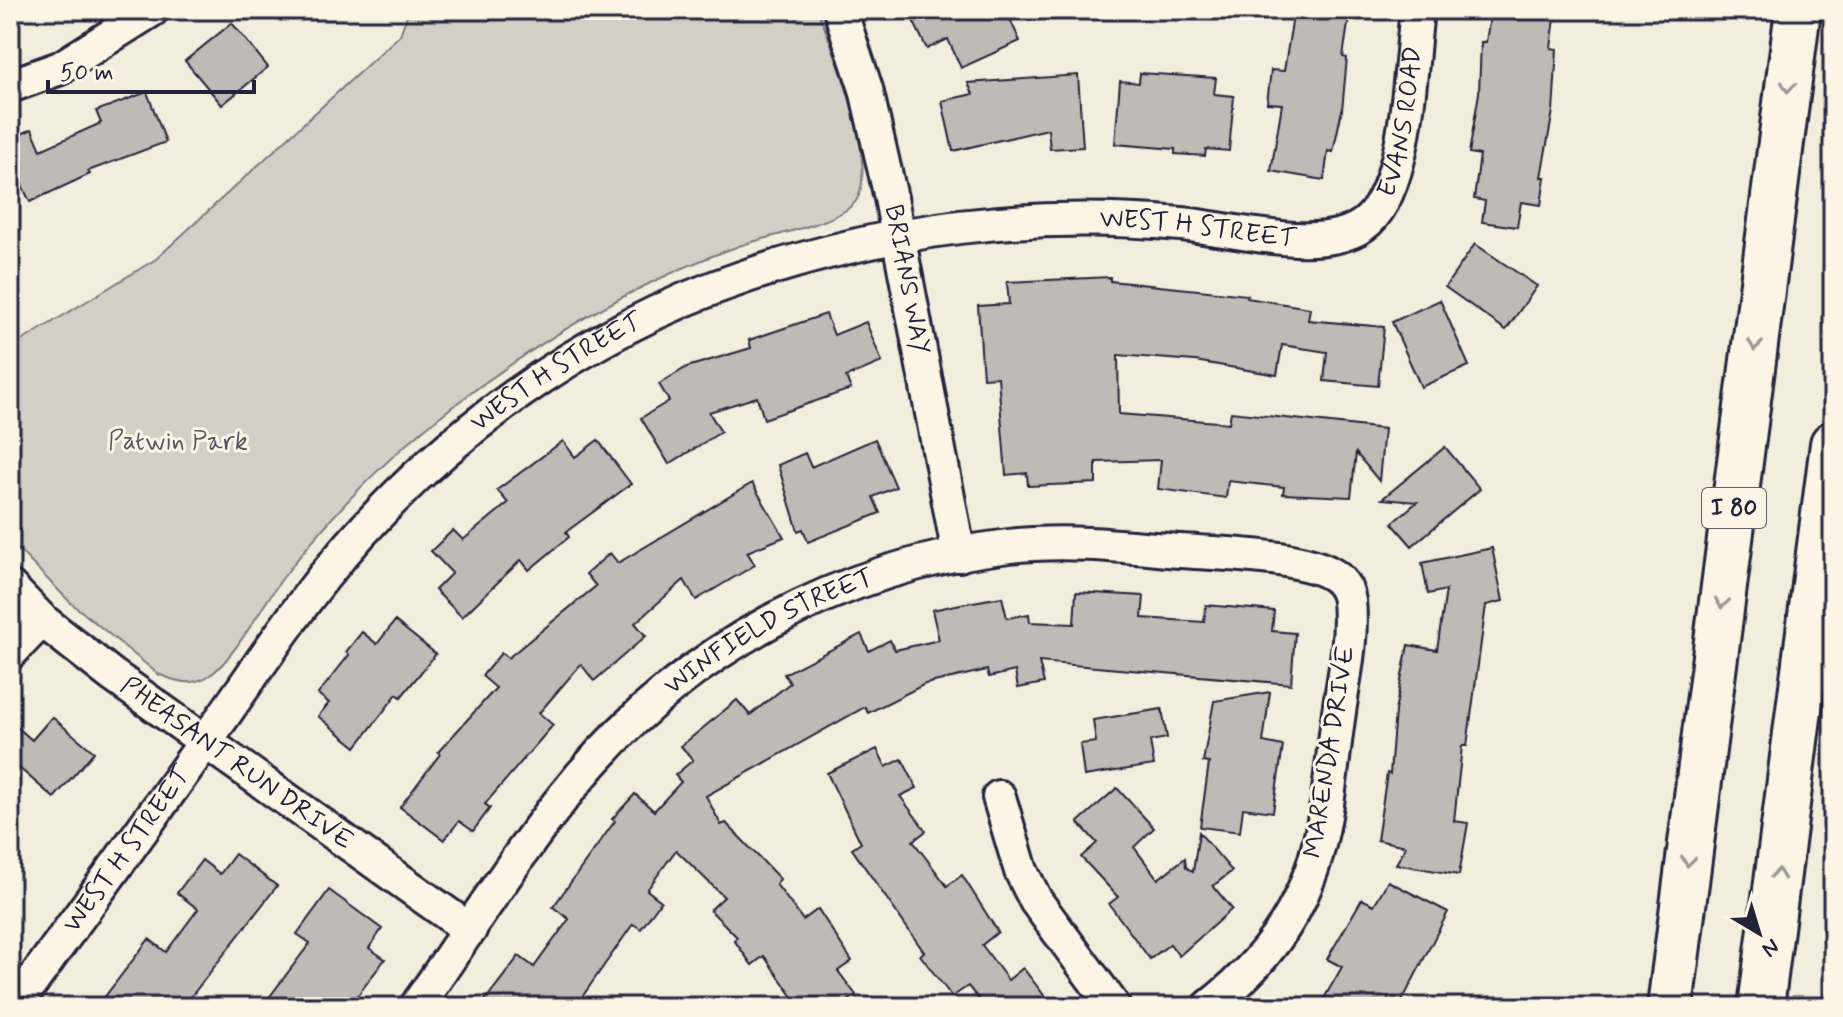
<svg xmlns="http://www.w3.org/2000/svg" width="1843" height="1017" font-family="Mynerve,sans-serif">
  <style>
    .green { fill: #d4cfc6; stroke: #7b7880; stroke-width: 2 }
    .building { fill: #bfbab6; stroke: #22223b; stroke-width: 2 }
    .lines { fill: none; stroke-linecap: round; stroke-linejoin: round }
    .street-casing { stroke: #22223b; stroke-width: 38 }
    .highway-casing { stroke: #22223b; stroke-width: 50 }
    .street { stroke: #fcf5e5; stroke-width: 32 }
    .highway { stroke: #fcf5e5; stroke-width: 44 }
    .oneway { stroke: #9a9698 }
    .labels { text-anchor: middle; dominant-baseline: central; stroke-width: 6; stroke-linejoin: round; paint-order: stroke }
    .shield { fill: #fcf5e5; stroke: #63616e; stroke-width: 2 }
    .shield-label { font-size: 24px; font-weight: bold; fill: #22223b }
    .street-label { font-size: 26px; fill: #22223b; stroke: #fcf5e5 }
    .park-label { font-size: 26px; fill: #575665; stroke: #fcf5e5 }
  </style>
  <rect width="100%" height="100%" fill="#f3edde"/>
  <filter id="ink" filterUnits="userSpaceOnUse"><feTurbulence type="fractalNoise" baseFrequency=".0125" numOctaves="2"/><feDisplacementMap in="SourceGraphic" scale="16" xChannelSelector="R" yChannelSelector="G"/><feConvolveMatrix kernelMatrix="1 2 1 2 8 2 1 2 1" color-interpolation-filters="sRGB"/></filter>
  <g filter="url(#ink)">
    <path class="green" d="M409 10H817C834 47 879 166 856 201 841 223 767 236 739 246 636 282 543 338 456 404 391 453 331 514 282 579 264 603 232 661 210 675 192 687 177 682 158 674L70 602 10 541V348L156 259 400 35Z"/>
    <g class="building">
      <polygon points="908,10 1006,10 1020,41 961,68 948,39 927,49"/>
      <polygon points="1294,10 1350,10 1343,57 1347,58 1342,110 1333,152 1328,151 1324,180 1271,171 1282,104 1267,103 1271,70 1284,71"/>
      <polygon points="1491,10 1556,10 1551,48 1557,49 1553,111 1541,177 1545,177 1541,205 1521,202 1517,227 1482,222 1485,201 1474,199 1480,155 1469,153 1479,93 1481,42 1486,42"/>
      <polygon points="232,23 268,67 222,105 185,61"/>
      <polygon points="1140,73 1216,78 1214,94 1234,96 1229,151 1206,149 1205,156 1175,154 1175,149 1115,144 1120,81 1139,83"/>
      <polygon points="1078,75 1083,147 1050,149 1048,129 953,151 942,101 973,94 968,83"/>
      <polygon points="147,92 166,142 88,171 90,174 30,202 10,160 10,139 32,129 41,150 101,123 96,111"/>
      <polygon points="1475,244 1537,286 1506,330 1445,287"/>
      <polygon points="1110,277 1110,281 1248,295 1247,298 1310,308 1308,320 1384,327 1378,386 1324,381 1327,352 1282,345 1277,375 1195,361 1118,355 1119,414 1229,423 1231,412 1384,429 1379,481 1356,453 1351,497 1283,494 1284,487 1228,481 1226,498 1158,489 1161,460 1096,462 1096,483 1028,486 1027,473 1006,475 998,377 983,378 978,306 1009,304 1007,282"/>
      <polygon points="1440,300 1469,366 1421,387 1392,322"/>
      <polygon points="826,314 834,335 866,322 882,362 846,377 851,389 764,419 757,397 709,412 721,432 669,464 641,418 669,401 659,384 687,367 751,348 749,340"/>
      <polygon points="875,439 896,487 873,497 880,513 808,542 803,529 798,531 778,465 805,453 811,467"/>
      <polygon points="598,440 631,484 566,532 569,537 529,570 521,560 462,617 435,590 452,573 431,551 453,530 463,540 508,503 497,490 563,441 575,457"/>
      <polygon points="1445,447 1480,489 1412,546 1392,523 1417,502 1382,499"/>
      <polygon points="752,483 784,537 747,552 755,565 696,600 684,580 635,623 646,636 594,681 581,664 539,713 553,725 485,804 490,808 473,831 459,821 444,840 400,807 440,754 438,752 496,688 482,676 501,653 508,658 596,586 586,574 610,553 618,563"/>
      <polygon points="1492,548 1503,601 1486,605 1467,746 1462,746 1454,821 1468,823 1459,875 1396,864 1406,846 1377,840 1387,773 1390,774 1395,711 1408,645 1437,650 1446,590 1428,594 1422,563"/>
      <polygon points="1076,592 1144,596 1142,618 1204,622 1206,605 1274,611 1272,631 1295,633 1291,684 1039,662 1044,683 1018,688 1015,671 989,677 987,670 925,684 868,713 865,707 706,796 721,825 726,823 780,879 776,884 803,920 818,909 852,961 838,971 856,995 840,1007 800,1007 764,956 752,965 734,940 737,937 710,910 724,897 676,850 647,890 661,901 641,929 633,924 575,1007 480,1007 519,956 534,967 569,919 553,907 615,821 612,819 635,794 654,811 681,782 675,775 693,760 681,746 737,700 750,715 790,683 784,674 861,634 869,651 890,640 895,650 939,640 932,610 961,604 1002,597 1007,618 1029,614 1030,622 1074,624"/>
      <polygon points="395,621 436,654 401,697 397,694 356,747 318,716 329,703 318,694 349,655 346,652 362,632 377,644"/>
      <polygon points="1270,692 1263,742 1283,746 1273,812 1243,808 1240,832 1200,827 1209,763 1203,762 1214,701"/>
      <polygon points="1162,709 1167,738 1150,741 1154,765 1084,776 1080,744 1096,742 1093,720"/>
      <polygon points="52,717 94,752 54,798 10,760 10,721 32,740"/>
      <polygon points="877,749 886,767 902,759 917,788 900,796 926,831 913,841 947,886 962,875 998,932 982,945 1008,980 1023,968 1053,1007 985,1007 968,986 952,997 920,955 924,952 852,849 861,843 827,773"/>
      <polygon points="1117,788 1154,828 1134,847 1158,879 1185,858 1186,867 1193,872 1199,832 1232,871 1213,886 1232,909 1179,956 1170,944 1150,959 1109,904 1118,897 1081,857 1097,843 1078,822"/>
      <polygon points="235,854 277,886 183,1007 97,1007 149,939 166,952 198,909 177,893 202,860 220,874"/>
      <polygon points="1388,881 1448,912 1399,1007 1319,1007 1342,967 1327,959 1362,899 1374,905"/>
      <polygon points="329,890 382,929 369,948 385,959 349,1007 262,1007 310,943 297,934"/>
    </g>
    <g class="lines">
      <g class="street-casing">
        <g id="street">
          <path id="s1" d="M840 10 866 89 891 198 959 555"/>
          <polyline points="10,86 60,68 152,10"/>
          <path id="s2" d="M10 587 42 620 112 675 470 930"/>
          <polyline points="10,653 42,620"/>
          <polyline points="999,797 1021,871 1036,901 1114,1007"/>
          <path id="s3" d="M14 1007C77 919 142 831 205 742 244 688 281 631 322 579 430 443 582 331 747 276 892 228 1028 210 1181 224 1231 228 1328 258 1368 221 1409 183 1410 66 1417 10"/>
          <path id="s4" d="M416 1007C468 933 520 848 578 779 686 649 841 566 1009 546 1061 540 1115 545 1168 550 1206 554 1313 553 1339 580 1344 585 1348 593 1349 601 1353 640 1343 681 1338 719 1331 769 1328 821 1312 869 1307 883 1300 899 1293 912 1272 950 1243 980 1209 1007"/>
        </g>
      </g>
      <g class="highway-casing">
        <g id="highway">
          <polyline points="1670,1007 1798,10"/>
          <polyline points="1761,1007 1833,444"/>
        </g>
      </g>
      <use href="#street" class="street"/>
      <use href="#highway" class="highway"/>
    </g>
    <defs><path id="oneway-chevron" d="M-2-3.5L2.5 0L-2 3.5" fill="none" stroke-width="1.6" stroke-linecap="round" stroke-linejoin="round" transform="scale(2)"/></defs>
    <g class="oneway">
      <use href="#oneway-chevron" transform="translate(1788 87) rotate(97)"/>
      <use href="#oneway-chevron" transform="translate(1755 345) rotate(97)"/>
      <use href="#oneway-chevron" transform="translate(1722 603) rotate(97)"/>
      <use href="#oneway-chevron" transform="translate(1688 861) rotate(97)"/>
      <use href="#oneway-chevron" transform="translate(1778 874) rotate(-83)"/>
    </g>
  </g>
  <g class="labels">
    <rect class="shield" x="1702" y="488" width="64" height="40" rx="6"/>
    <g class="shield-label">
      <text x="1734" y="508">I 80</text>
    </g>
    <g class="street-label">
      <text stroke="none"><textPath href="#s3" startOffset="1796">EVANS ROAD</textPath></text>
      <text stroke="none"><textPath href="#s3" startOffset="1514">WEST H STREET</textPath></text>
      <text stroke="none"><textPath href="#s1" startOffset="278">BRIANS WAY</textPath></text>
      <text stroke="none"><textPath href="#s3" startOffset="842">WEST H STREET</textPath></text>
      <text stroke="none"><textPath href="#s4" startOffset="524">WINFIELD STREET</textPath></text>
      <text transform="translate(1330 752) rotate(-81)">MARENDA DRIVE</text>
      <text stroke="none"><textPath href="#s2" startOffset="288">PHEASANT RUN DRIVE</textPath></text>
      <text stroke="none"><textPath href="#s3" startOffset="194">WEST H STREET</textPath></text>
    </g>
    <g class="park-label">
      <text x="178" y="442">Patwin Park</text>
    </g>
  </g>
  <rect width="1843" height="1017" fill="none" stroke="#fcf5e5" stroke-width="40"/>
  <rect x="20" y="20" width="1803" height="977" fill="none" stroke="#22223b" stroke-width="3" filter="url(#ink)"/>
  <g transform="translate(1759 933) rotate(142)" stroke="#fcf5e5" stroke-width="6" paint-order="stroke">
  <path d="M0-6L14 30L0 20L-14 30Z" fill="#22223b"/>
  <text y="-12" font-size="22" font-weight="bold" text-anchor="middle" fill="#22223b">N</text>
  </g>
  <path d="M48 80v12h206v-12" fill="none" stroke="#22223b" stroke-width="4"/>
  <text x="60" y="80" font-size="24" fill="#22223b" stroke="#fcf5e5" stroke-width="6" paint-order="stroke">50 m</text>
</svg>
